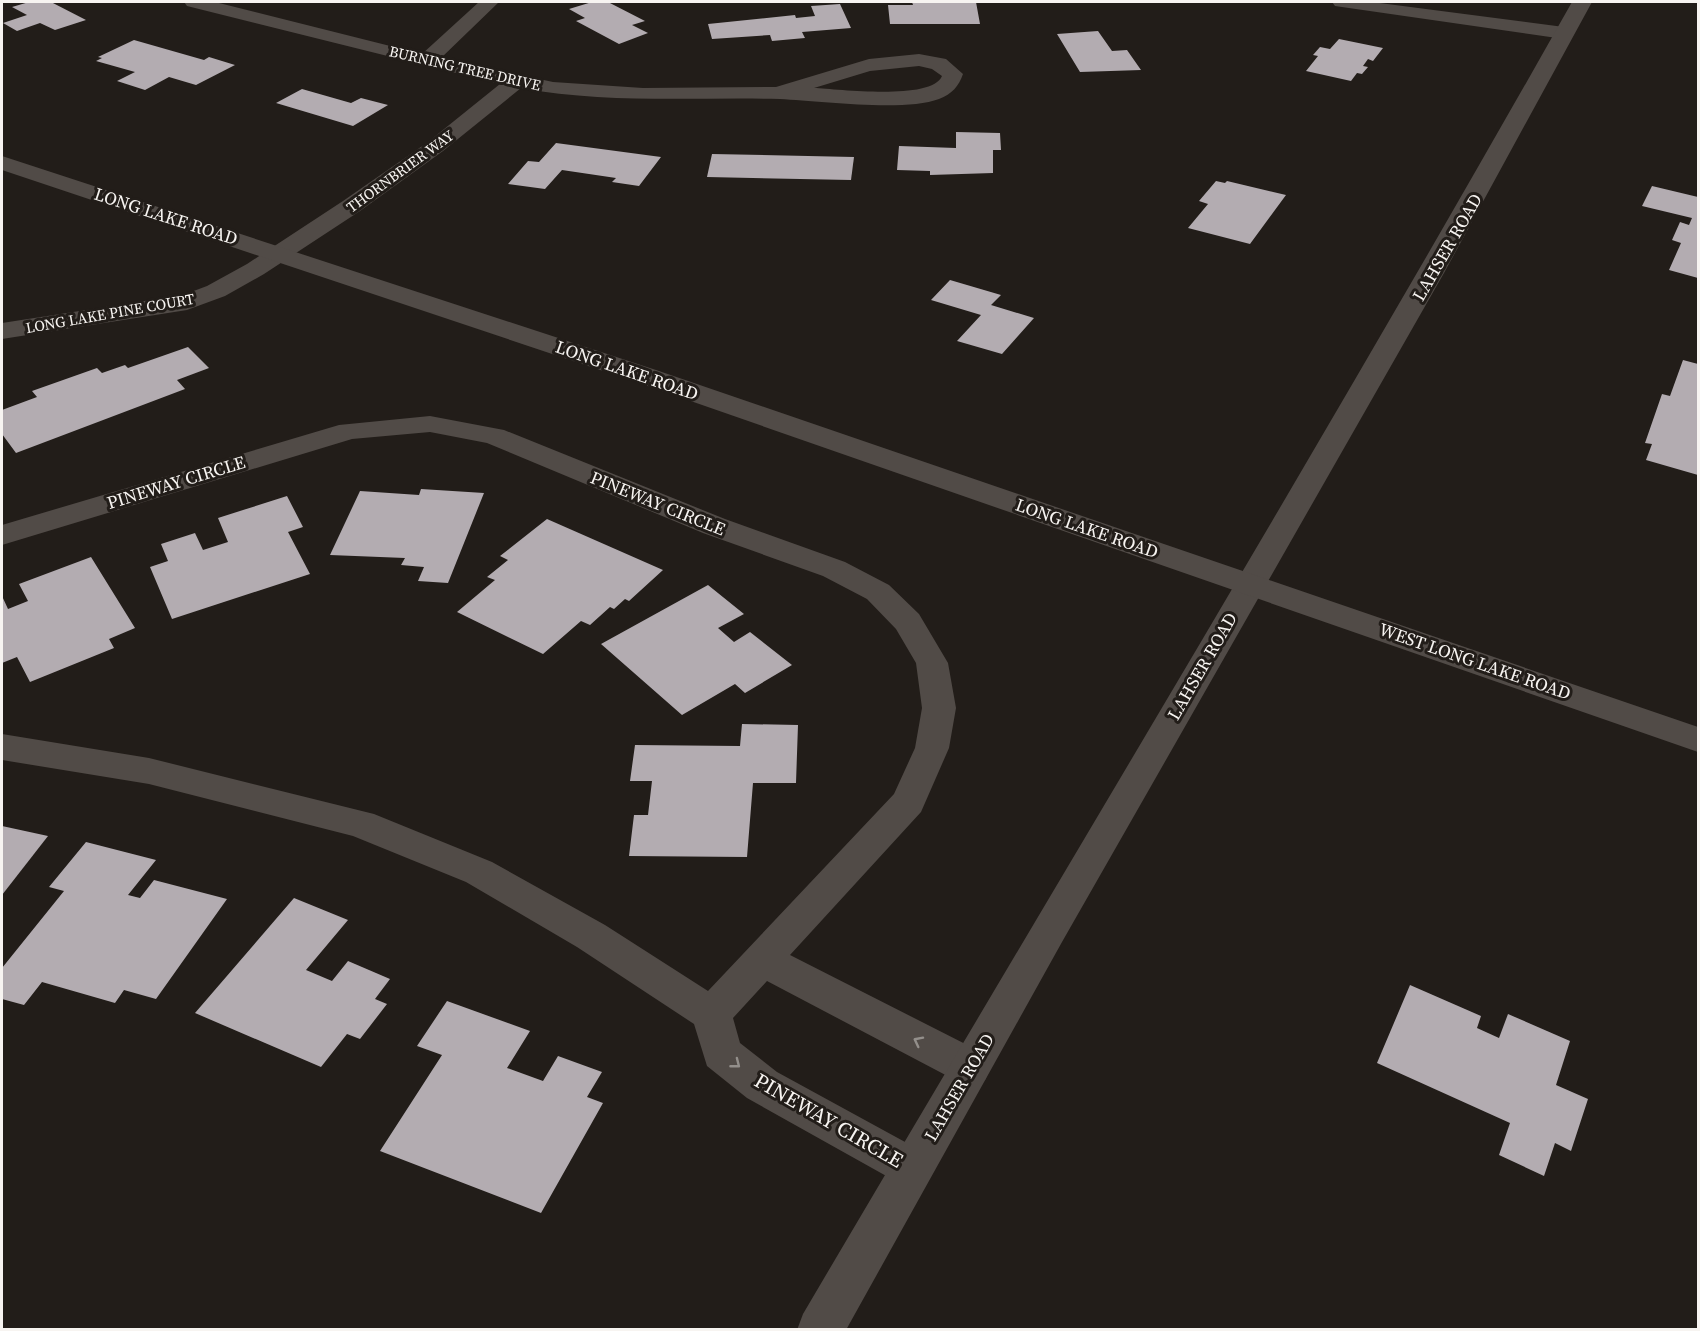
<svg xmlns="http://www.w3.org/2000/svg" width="1700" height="1331" font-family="'Source Serif 4',serif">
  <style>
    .building { fill: #b3acb1 }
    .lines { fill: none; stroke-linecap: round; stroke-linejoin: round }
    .minor { fill: #514b47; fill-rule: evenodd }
    .tertiary { fill: #514b47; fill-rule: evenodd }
    .secondary { fill: #514b47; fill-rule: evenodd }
    .oneway { stroke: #938f8b }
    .labels { text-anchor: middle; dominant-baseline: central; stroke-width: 6; stroke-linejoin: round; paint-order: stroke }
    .far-street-label { font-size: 15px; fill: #f7f4f1; stroke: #221d19 }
    .street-label { font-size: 18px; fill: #f7f4f1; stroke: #221d19 }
    .near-street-label { font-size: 21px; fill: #f7f4f1; stroke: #221d19 }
  </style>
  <rect width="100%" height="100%" fill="#221d19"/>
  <g class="building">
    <polygon points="29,2 51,2 86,20 55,30 40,23 17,31 3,23 27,15 12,7"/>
    <polygon points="592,2 608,2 645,21 632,25 648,33 619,44 576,21 585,18 569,9"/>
    <polygon points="912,2 976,2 980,24 890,24 888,5 913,5"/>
    <polygon points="840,4 851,28 802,32 805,38 772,41 770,35 712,39 708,24 795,15 796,18 815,16 811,6"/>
    <polygon points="1098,31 1112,51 1127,50 1141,70 1080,72 1057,34"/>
    <polygon points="1339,39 1383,48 1373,61 1368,59 1363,66 1368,67 1362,74 1357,73 1351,81 1306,71 1318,56 1313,55 1320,47 1330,49"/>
    <polygon points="134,40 204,60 209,57 235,65 196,85 169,77 145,90 117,81 135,72 96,61 102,58 98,57"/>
    <polygon points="302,89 351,103 361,98 388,105 353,126 276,103"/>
    <polygon points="956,132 1000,133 1001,150 993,150 993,173 930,175 930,171 897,170 899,146 956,148"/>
    <polygon points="556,143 661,157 639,186 612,182 616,178 562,170 545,189 508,184 528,161 539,162"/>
    <polygon points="712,154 854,157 851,180 707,177"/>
    <polygon points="1216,181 1225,183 1227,181 1286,195 1250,244 1188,228 1208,204 1199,201"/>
    <polygon points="1652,186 1698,197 1698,278 1669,270 1681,243 1672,240 1680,222 1689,225 1692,218 1642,206"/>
    <polygon points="950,280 1001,295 991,305 1034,318 1002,354 957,341 981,315 931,300"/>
    <polygon points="188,347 209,368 177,380 185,389 16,453 2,434 2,410 37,397 32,391 97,368 102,373 125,365 128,368"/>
    <polygon points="1683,360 1698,364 1698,475 1646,460 1652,444 1645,443 1662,394 1670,396"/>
    <polygon points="421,489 484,493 448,583 418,581 424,567 401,565 405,558 330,555 360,491 419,495"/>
    <polygon points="287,496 303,527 288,532 310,574 172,619 150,567 168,561 161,544 195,533 203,550 228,542 218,518"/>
    <polygon points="547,519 663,570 629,601 625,599 614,609 610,607 590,625 581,621 543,654 457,612 495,580 487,577 508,560 500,556"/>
    <polygon points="91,557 135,628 109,639 114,648 30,682 17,657 2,663 2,596 8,609 28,601 19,584"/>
    <polygon points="708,585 744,614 718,628 734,642 750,632 792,665 745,693 735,684 682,715 601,644"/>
    <polygon points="742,724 798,725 796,783 753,783 747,857 629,856 634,815 648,815 652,781 630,781 635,745 740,746"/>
    <polygon points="2,826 48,836 2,895"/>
    <polygon points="86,842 156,860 128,895 140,898 154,880 227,899 156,999 124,990 115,1003 42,982 24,1005 2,999 2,968 64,891 49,887"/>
    <polygon points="294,898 348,920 306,970 332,981 348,961 390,979 375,999 387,1004 360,1039 347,1034 321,1067 195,1013"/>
    <polygon points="1410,985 1481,1016 1477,1028 1499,1038 1508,1014 1570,1041 1556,1085 1588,1099 1571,1151 1555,1143 1544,1176 1499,1155 1510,1123 1377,1063"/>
    <polygon points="447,1001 530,1031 507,1068 543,1081 558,1056 602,1072 587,1097 603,1103 541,1213 380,1151 442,1055 417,1046"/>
  </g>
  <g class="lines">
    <g class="minor">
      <path d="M184 2H215L422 54 479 2H499L441 58 553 82 643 88 776 87 869 59 919 54 946 59 963 74C959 86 952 94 939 99 905 112 819 101 780 99 693 97 607 104 521 88L443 151 360 211 264 274 225 296 187 310 2 339V323L183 295 207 286 247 264 343 201 428 142 500 84 187 6ZM919 66 932 69 942 76C932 101 838 89 814 88L870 71Z"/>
      <polygon points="1332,2 1372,2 1564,27 1571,29 1574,33 1571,37 1564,39 1335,6"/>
      <polygon points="430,416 504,430 725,519 845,562 889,585 919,614 948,663 956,708 949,748 921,812 790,955 985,1054 991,1067 985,1080 970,1085 955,1080 767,981 733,1018 740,1043 777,1072 927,1154 934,1168 927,1182 912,1188 897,1182 747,1098 707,1066 694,1024 577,947 466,882 353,836 149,784 2,760 2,734 149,758 374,814 492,862 605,925 708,991 894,794 915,748 922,708 916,663 896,629 867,599 823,576 703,533 487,443 430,432 352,439 2,545 2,525 339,425"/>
    </g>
    <path class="tertiary" d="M1572 2H1592L1444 273 1062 942 846 1330H797L803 1314C1060 877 1323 443 1572 2Z"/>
    <polygon class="secondary" points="2,156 656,370 1698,727 1698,752 636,382 2,170"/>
  </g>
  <defs><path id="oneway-chevron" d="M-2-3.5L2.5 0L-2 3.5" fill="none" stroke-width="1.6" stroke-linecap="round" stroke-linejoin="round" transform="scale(1.5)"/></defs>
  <g class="oneway">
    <use href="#oneway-chevron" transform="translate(918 1041) rotate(-153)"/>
    <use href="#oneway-chevron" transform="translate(736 1064) rotate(38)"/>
  </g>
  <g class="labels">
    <g class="far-street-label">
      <text transform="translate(465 68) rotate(13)">BURNING TREE DRIVE</text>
      <text transform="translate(400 171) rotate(-36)">THORNBRIER WAY</text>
      <text transform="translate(110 313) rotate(-10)">LONG LAKE PINE COURT</text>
    </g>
    <g class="street-label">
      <text transform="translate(166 216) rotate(18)">LONG LAKE ROAD</text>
      <text transform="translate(1447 247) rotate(-60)">LAHSER ROAD</text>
      <text transform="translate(627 370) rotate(19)">LONG LAKE ROAD</text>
      <text transform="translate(176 482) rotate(-17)">PINEWAY CIRCLE</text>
      <text transform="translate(658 503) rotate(22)">PINEWAY CIRCLE</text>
      <text transform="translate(1087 528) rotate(19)">LONG LAKE ROAD</text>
      <text transform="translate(1475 661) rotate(19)">WEST LONG LAKE ROAD</text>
      <text transform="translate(1202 666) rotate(-60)">LAHSER ROAD</text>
      <text transform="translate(959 1087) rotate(-60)">LAHSER ROAD</text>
    </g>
    <g class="near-street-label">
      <text transform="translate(829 1120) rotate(30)">PINEWAY CIRCLE</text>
    </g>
  </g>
  <rect width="1700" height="1331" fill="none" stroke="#f7f4f1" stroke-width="6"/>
</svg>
